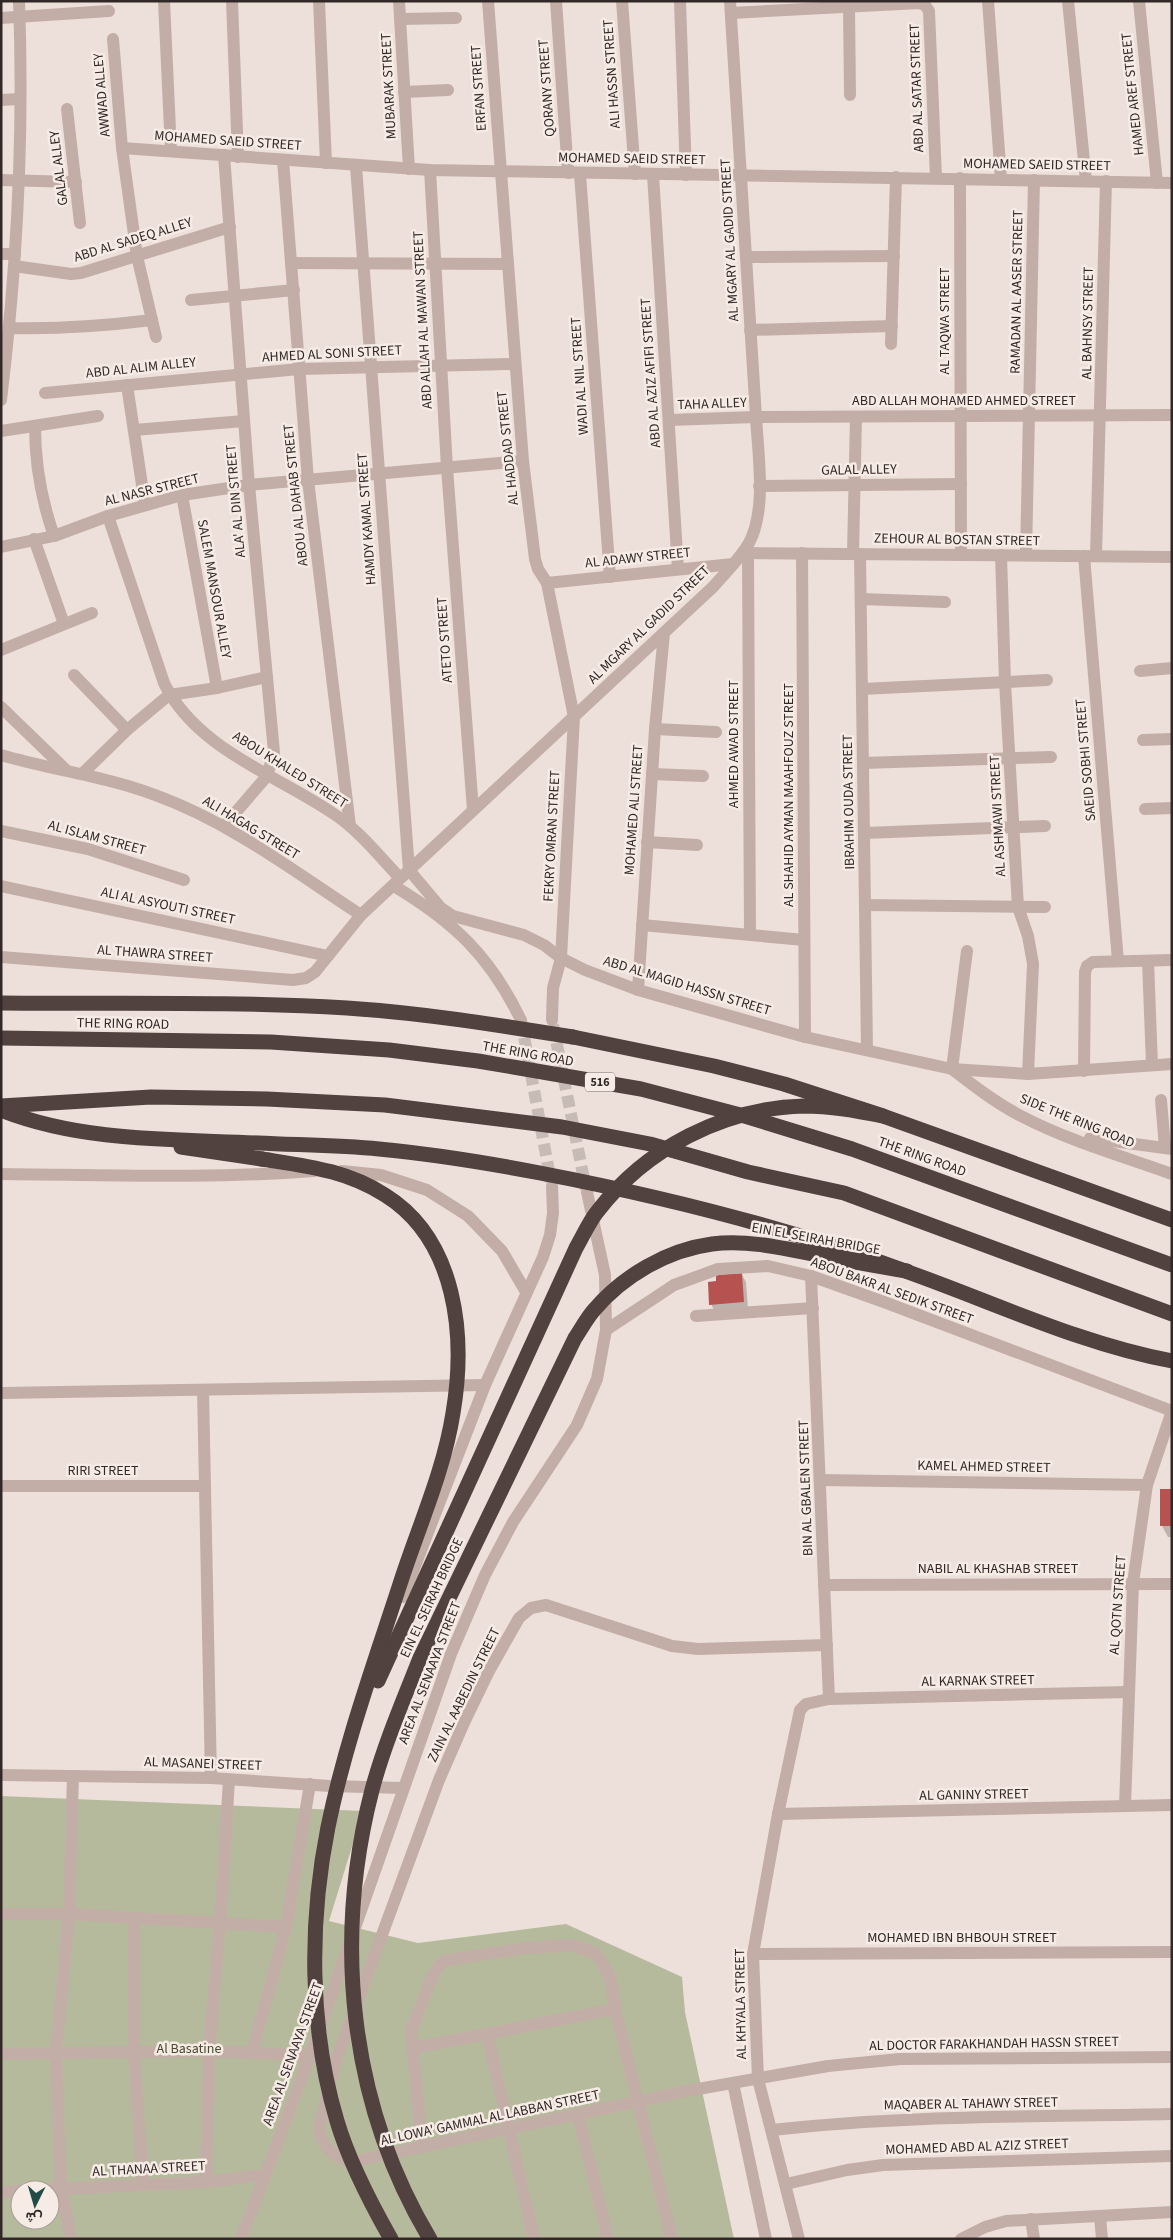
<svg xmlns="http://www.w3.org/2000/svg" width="1173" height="2240" font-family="'Source Sans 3',Vazirmatn,sans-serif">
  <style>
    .green { fill: #b6ba9c; fill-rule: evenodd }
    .shadow { fill: #0003 }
    .building { fill: #b6524f }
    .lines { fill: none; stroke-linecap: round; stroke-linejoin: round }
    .minor-tunnel { stroke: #c7bbb6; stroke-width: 12; stroke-dasharray: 12 6; stroke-linecap: butt }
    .minor { stroke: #c3aea7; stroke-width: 12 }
    .highway { stroke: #51413f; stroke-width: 15 }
    .highway-bridge { stroke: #51413f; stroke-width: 15 }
    .labels { text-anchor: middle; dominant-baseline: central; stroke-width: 5; stroke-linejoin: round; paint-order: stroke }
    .shield { fill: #f6ebe5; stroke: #6c6260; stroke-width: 1 }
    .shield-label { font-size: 12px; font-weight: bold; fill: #312827 }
    .street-label { font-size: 14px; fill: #312827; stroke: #f6ebe5 }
    .park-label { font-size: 14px; fill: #474c2e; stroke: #f6ebe5 }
  </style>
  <rect width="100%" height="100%" fill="#ede0da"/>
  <path class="green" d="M1 1796 363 1811 329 1921 418 1943 566 1924 682 1977 685 2012 734 2239H1ZM20 2190H50V2220H20Z"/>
  <g class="shadow">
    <polygon points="742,1275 746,1282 748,1309 715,1312 711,1304"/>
    <polygon points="1172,1490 1172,1537 1168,1537 1162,1526"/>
  </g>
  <g class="building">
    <polygon points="742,1273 744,1302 709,1305 708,1282 716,1281 716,1275"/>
    <rect x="1160" y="1489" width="12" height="37"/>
  </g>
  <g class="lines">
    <g class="minor-tunnel">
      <polyline points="521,1020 551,1182"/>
      <polyline points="553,1025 586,1189"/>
    </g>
    <g class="minor">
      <polyline points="164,1 171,151"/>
      <polyline points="232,1 238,157"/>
      <polyline points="319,1 326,163"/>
      <polyline points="399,1 409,169"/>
      <polyline points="488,1 523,461 535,559 538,569 547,583 574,717 561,958 553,988 552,1020"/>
      <polyline points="556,1 568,173"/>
      <polyline points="622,1 635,174"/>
      <polyline points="680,1 686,175"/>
      <polyline points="988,1 1001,179"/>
      <polyline points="1068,1 1086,181"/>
      <polyline points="1139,1 1157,183"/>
      <polyline points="849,7 850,95"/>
      <polyline points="731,13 919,3 925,5 929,11 936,178"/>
      <polyline points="1,18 109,11"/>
      <polyline points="400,19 456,18"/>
      <polyline points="113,39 122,148 137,256 156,337"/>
      <polyline points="404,92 448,90"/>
      <polyline points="1,100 19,99"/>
      <polyline points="67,109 80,223"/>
      <polyline points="122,148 430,170 1172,183"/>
      <polyline points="224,155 249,485 274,752 267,776 224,826"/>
      <polyline points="283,160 308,480 350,826"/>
      <polyline points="356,166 409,870 441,908 453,916 524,935 544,945 561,958 585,970 638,990 805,1037 952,1069 1028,1074 1172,1064"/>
      <polyline points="430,170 447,468 473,810"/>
      <polyline points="580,174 610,577"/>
      <polyline points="653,175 678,569"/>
      <polyline points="960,178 961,554"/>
      <polyline points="1,180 76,182"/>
      <polyline points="1,254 15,254"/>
      <polyline points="746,257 894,256"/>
      <polyline points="291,263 508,264"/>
      <polyline points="14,266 71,274 81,273 230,227"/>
      <polyline points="191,300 294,290"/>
      <path d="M10 328C58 329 104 326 152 320"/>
      <polyline points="750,330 892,326"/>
      <polyline points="891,344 896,177"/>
      <polyline points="127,385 145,505"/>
      <polyline points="45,393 299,369 515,364"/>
      <path d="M1 400C17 268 24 134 19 1"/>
      <polyline points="669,420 756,417 1172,415"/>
      <path d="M35 426C35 465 41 499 54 536"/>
      <polyline points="134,430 244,421"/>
      <polyline points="1,431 98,416"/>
      <polyline points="759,486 961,484"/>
      <polyline points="182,495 217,688"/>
      <path d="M108 516 164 683C196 748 274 774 331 812 358 829 379 856 400 878"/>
      <polyline points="34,539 64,624"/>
      <polyline points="1,547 54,536 108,516 182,495 249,485 523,461"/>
      <polyline points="743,553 1172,557"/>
      <polyline points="748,553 750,935"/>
      <polyline points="802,553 805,1037"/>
      <polyline points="853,554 856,417"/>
      <polyline points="860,554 867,1050"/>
      <polyline points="1001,555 1005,682 1018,907 1028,936 1033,964 1028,1074"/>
      <polyline points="1026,555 1034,180"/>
      <polyline points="1084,556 1118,961"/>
      <polyline points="1096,556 1106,181"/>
      <polyline points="547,583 733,564"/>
      <polyline points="861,599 945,602"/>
      <polyline points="1,650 92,613"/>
      <polyline points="1140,671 1172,668"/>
      <polyline points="74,675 127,730"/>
      <polyline points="862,689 1047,680"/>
      <polyline points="1,707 65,769"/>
      <polyline points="655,729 716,732"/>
      <polyline points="1143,740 1172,739"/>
      <path d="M1 755C52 770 105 776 155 795 230 822 295 872 361 915"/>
      <polyline points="863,763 1051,757"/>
      <polyline points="82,774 127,730 169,695 217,688 267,677"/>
      <polyline points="652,774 703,776"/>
      <polyline points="1145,809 1172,808"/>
      <polyline points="1,831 88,849 184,880"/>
      <polyline points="865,833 1045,826"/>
      <polyline points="647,842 697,845"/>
      <polyline points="1,886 328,956"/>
      <path d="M394 886C454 922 490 956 521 1020"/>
      <polyline points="866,905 1045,907"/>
      <polyline points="642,925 804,940"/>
      <path d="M967 951 952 1069C974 1086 996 1103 1021 1116 1069 1141 1122 1156 1172 1174"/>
      <path d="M1 957 293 980 306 978 315 972 361 915 713 587C725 573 740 559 749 543 767 509 758 455 756 417L730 1"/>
      <polyline points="1148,961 1152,1065"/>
      <polyline points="638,990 655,729 664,633"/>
      <polyline points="1084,1071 1085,972 1087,966 1093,962 1172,960"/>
      <polyline points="1161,1100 1165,1148"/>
      <polyline points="1090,1138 1172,1149"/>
      <polyline points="342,1171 381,1175 427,1190 468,1216 502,1251 526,1292"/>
      <path d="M1 1174C106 1175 210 1179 314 1171"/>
      <polyline points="811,1276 829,1699"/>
      <polyline points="696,1316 813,1308"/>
      <polyline points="606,1330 674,1285 718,1269 768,1266 811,1276 884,1302 1172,1411"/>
      <polyline points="203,1390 211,1778"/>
      <polyline points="1,1393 485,1385"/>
      <polyline points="820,1480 1147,1485"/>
      <polyline points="1,1486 205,1486"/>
      <polyline points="824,1585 1172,1584"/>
      <polyline points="403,1597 485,1385 543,1257 550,1235 553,1213 552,1186"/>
      <path d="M827 1645 698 1649 672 1646 546 1605 531 1608 519 1618 489 1671 463 1725 439 1780 337 2057 319 2128C322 2147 333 2157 351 2162L687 2091 828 2066 900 2059 1172 2057"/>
      <polyline points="1,1775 211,1778 330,1786 403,1788"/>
      <polyline points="1125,1806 1133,1583 1147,1485 1172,1411"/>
      <polyline points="778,1814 1172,1805"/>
      <polyline points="1,1914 69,1914 286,1927"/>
      <polyline points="134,1918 134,2052 143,2184"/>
      <polyline points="753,1954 1172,1952"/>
      <polyline points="487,2034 534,2239"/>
      <polyline points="413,2048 615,2009"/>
      <polyline points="252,2053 286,1927 310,1784"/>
      <polyline points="1,2054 209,2051 317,2056"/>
      <polyline points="733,2083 766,2239"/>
      <polyline points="578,2114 608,2239"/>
      <path d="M772 2130C904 2115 1039 2117 1172 2114"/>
      <polyline points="422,2147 411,2031 433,1975 439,1965 448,1960 526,1948 573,1945 595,1953 602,1962 611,1980 615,2009 672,2239"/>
      <polyline points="206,2182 209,2051 220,1923 229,1780"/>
      <polyline points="786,2184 847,2170 883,2165 1172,2156"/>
      <polyline points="36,2190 206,2182 264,2175"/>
      <polyline points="1,2192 20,2191"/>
      <polyline points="1100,2216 1102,2239"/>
      <polyline points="1031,2219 1034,2239"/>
      <polyline points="71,2239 61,2189 56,2053 69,1914 73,1776"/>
      <polyline points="241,2239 310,2056 451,1654 485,1575 513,1522 577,1425 597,1379 606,1330 605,1275 587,1192"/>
      <polyline points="799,2239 758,2079 753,1954 778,1814 800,1710 806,1704 829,1699 1128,1692"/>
      <polyline points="961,2239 985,2227 1006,2221 1172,2212"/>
    </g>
    <g class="highway">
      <polyline points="573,1037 714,1066 784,1084 883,1116 1172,1220"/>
      <polyline points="1,1038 271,1042 389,1050 478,1061 641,1089 748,1117 852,1149 1172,1265"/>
      <polyline points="1,1106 151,1097 267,1099 385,1105 562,1127 650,1144 748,1172 844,1193 1172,1314"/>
      <path d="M1 1110C82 1142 172 1139 258 1143 298 1145 339 1145 379 1149 432 1154 488 1163 540 1173 665 1197 789 1228 908 1272 995 1303 1081 1344 1172 1361"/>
      <polyline points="181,1147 262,1159"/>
    </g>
    <g class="highway-bridge">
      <path d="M1 1003C116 1004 232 1001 347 1008 423 1013 498 1025 573 1037"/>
      <path d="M262 1159C306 1166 346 1170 385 1195 457 1240 466 1336 453 1413 444 1471 418 1528 400 1584 374 1664 345 1744 328 1827 309 1922 309 2028 337 2121 349 2162 370 2202 391 2239"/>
      <path d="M378 1681 576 1248C583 1236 589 1222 597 1212 646 1148 724 1108 804 1106 831 1106 857 1111 883 1116"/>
      <path d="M430 2239C349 2104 333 1941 372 1790 384 1745 403 1701 420 1658L575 1338C581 1329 587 1318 594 1310 623 1276 667 1250 712 1244 750 1239 791 1250 828 1257 855 1262 881 1267 907 1271"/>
    </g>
  </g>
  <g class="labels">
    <rect class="shield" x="585" y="1072.5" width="30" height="19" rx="4"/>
    <g class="shield-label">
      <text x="600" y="1082">516</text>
    </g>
    <g class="street-label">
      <text transform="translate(612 74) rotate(-94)">ALI HASSN STREET</text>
      <text transform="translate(389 86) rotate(-93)">MUBARAK STREET</text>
      <text transform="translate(479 88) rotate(-94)">ERFAN STREET</text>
      <text transform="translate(547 88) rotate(-94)">QORANY STREET</text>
      <text transform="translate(917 88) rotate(-92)">ABD AL SATAR STREET</text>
      <text transform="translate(1133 94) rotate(-96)">HAMED AREF STREET</text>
      <text transform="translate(102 95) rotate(-95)">AWWAD ALLEY</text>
      <text transform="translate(228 141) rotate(4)">MOHAMED SAEID STREET</text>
      <text transform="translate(632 159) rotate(1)">MOHAMED SAEID STREET</text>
      <text transform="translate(1037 165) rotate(1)">MOHAMED SAEID STREET</text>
      <text transform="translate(59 168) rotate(-97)">GALAL ALLEY</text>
      <text transform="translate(133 240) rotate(-17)">ABD AL SADEQ ALLEY</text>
      <text transform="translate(730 240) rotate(-93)">AL MGARY AL GADID STREET</text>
      <text transform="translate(1017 292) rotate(-89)">RAMADAN AL AASER STREET</text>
      <text transform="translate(423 320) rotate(-93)">ABD ALLAH AL MAWAN STREET</text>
      <text transform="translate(945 321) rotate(-90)">AL TAQWA STREET</text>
      <text transform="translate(1088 323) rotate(-89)">AL BAHNSY STREET</text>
      <text transform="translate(332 354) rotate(-3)">AHMED AL SONI STREET</text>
      <text transform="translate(141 368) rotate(-6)">ABD AL ALIM ALLEY</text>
      <text transform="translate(651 373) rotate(-94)">ABD AL AZIZ AFIFI STREET</text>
      <text transform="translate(580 376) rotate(-94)">WADI AL NIL STREET</text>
      <text x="964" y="401">ABD ALLAH MOHAMED AHMED STREET</text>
      <text transform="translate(712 404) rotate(-2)">TAHA ALLEY</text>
      <text transform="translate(508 448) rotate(-96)">AL HADDAD STREET</text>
      <text transform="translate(859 470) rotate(-1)">GALAL ALLEY</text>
      <text transform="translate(152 490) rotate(-14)">AL NASR STREET</text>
      <text transform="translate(296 495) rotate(-96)">ABOU AL DAHAB STREET</text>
      <text transform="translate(236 501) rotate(-95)">ALA' AL DIN STREET</text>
      <text transform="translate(367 519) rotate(-94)">HAMDY KAMAL STREET</text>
      <text transform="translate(957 540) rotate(1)">ZEHOUR AL BOSTAN STREET</text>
      <text transform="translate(638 558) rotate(-6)">AL ADAWY STREET</text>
      <text transform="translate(214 589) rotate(80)">SALEM MANSOUR ALLEY</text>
      <text transform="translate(649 625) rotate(-44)">AL MGARY AL GADID STREET</text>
      <text transform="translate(445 640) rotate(-94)">ATETO STREET</text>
      <text transform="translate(734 744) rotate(-90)">AHMED AWAD STREET</text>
      <text transform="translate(1086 760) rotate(-95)">SAEID SOBHI STREET</text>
      <text transform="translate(290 770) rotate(32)">ABOU KHALED STREET</text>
      <text transform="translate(789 795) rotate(-90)">AL SHAHID AYMAN MAAHFOUZ STREET</text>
      <text transform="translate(849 802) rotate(-91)">IBRAHIM OUDA STREET</text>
      <text transform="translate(634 810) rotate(-86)">MOHAMED ALI STREET</text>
      <text transform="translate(998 816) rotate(-93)">AL ASHMAWI STREET</text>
      <text transform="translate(251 828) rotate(31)">ALI HAGAG STREET</text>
      <text transform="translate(552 836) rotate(-87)">FEKRY OMRAN STREET</text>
      <text transform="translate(97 838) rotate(15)">AL ISLAM STREET</text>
      <text transform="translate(168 906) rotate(12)">ALI AL ASYOUTI STREET</text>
      <text transform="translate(155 954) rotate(4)">AL THAWRA STREET</text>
      <text transform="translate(687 986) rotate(17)">ABD AL MAGID HASSN STREET</text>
      <text transform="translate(123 1024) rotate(1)">THE RING ROAD</text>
      <text transform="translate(528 1054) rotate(10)">THE RING ROAD</text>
      <text transform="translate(1077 1121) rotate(22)">SIDE THE RING ROAD</text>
      <text transform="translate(922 1157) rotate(20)">THE RING ROAD</text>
      <text transform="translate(816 1239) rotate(10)">EIN EL SEIRAH BRIDGE</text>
      <text transform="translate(892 1291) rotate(20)">ABOU BAKR AL SEDIK STREET</text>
      <text transform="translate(984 1467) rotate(1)">KAMEL AHMED STREET</text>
      <text x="103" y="1471">RIRI STREET</text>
      <text transform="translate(806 1488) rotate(-92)">BIN AL GBALEN STREET</text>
      <text x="998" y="1569">NABIL AL KHASHAB STREET</text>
      <text transform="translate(432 1598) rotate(-65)">EIN EL SEIRAH BRIDGE</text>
      <text transform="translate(1118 1605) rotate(-86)">AL QOTN STREET</text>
      <text transform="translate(430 1673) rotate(-69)">AREA AL SENAAYA STREET</text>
      <text transform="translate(978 1681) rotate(-1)">AL KARNAK STREET</text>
      <text transform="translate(464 1695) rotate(-64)">ZAIN AL AABEDIN STREET</text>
      <text transform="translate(203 1764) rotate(2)">AL MASANEI STREET</text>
      <text transform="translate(974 1795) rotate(-1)">AL GANINY STREET</text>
      <text x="962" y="1938">MOHAMED IBN BHBOUH STREET</text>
      <text transform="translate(741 2004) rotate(-91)">AL KHYALA STREET</text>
      <text transform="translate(994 2044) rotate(-1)">AL DOCTOR FARAKHANDAH HASSN STREET</text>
      <text transform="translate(293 2054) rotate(-70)">AREA AL SENAAYA STREET</text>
      <text transform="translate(971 2104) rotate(-1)">MAQABER AL TAHAWY STREET</text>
      <text transform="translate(490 2118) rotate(-12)">AL LOWA' GAMMAL AL LABBAN STREET</text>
      <text transform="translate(977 2147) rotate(-2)">MOHAMED ABD AL AZIZ STREET</text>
      <text transform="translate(149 2169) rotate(-3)">AL THANAA STREET</text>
    </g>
    <g class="park-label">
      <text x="189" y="2049">Al Basatine</text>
    </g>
  </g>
  <rect width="1173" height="2240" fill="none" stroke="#312827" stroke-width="5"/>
  <g transform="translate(35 2205) rotate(185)"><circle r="24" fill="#f6ebe5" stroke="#a79d99"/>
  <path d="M0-4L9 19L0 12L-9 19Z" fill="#224d47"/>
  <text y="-8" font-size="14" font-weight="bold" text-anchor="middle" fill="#312827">ش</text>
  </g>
</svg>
